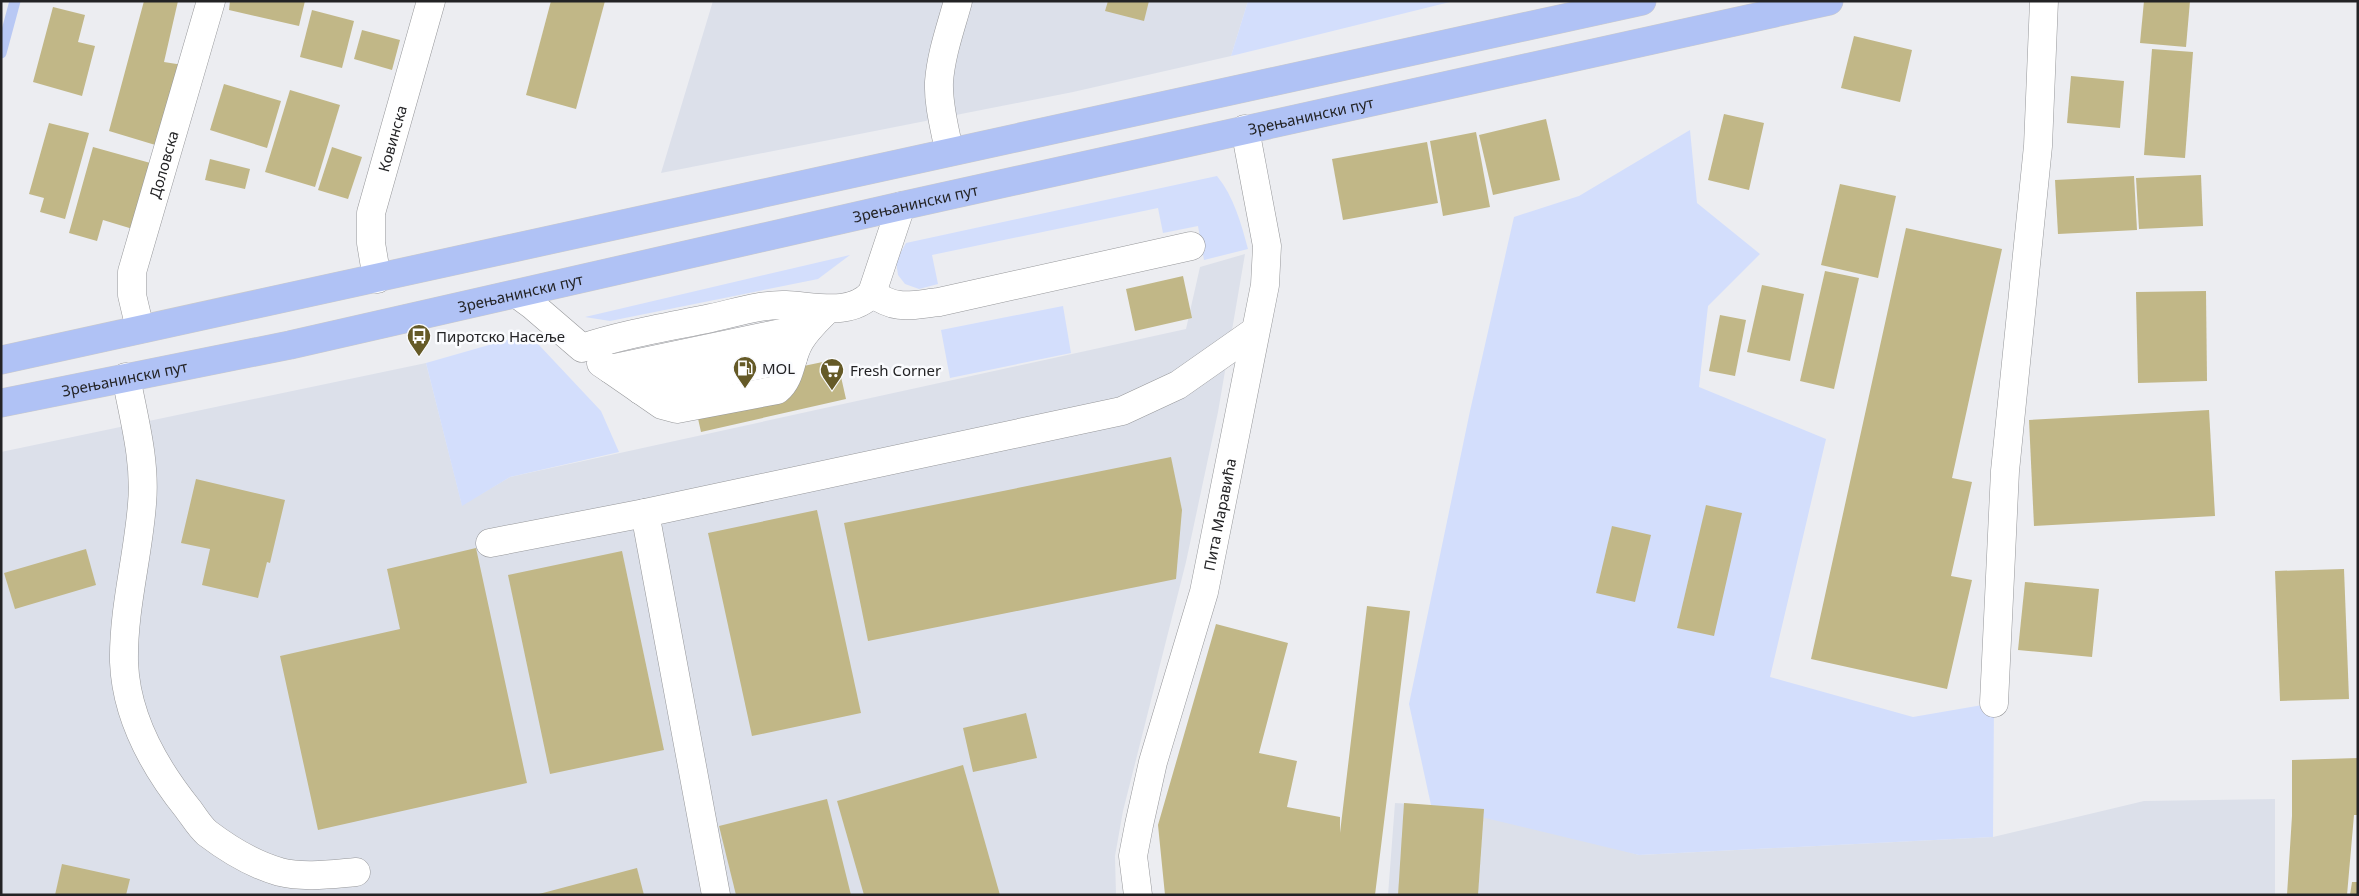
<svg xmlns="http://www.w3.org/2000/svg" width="2359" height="896" font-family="'Noto Sans',sans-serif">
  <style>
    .built { fill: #dce0ea }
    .green { fill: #d3defc }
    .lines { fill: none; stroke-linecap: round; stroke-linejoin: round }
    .stream { stroke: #b8c8f4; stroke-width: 11 }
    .building { fill: #c1b787 }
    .minor-casing { stroke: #96979a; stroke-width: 29 }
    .major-casing { stroke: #cacacb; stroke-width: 29 }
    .minor { stroke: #fff; stroke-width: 28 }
    .major { stroke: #b0c2f5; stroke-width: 28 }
    .labels { text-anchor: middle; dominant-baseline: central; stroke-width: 5; stroke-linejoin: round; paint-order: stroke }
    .street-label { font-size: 15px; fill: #232325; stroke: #fafbfe }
    .poi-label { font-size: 15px; fill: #232325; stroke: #fafbfe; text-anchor: start }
  </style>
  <rect width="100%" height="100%" fill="#ecedf1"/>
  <g class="built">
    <polygon points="713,1 1248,1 1231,56 1073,92 661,173"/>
    <polygon points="1245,254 1218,412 1186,562 1123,811 1115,856 1116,895 1,895 1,452 426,363 462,505 510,477 1186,329 1200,267"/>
    <polygon points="2275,799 2275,895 1388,895 1395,803 1484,809 1639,855 1993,837 2144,801"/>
  </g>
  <g class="green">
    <polygon points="1248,1 1454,1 1231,56"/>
    <polygon points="1690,130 1697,203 1760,254 1708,306 1699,387 1826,439 1770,677 1913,717 1994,703 1993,837 1639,855 1431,805 1409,704 1470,411 1514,217 1579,196"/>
    <path d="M1217 176C1234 197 1241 223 1248 249L1204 260 1198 226 1163 233 1158 208 932 255 938 284 919 289 905 284 898 275 896 261 906 243Z"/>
    <polygon points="850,255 818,279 610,321 585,317"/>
    <polygon points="1063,306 1071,353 950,378 941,330"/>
    <polygon points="510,339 523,339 539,345 601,411 619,452 510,477 462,506 426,363"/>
  </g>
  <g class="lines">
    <polyline class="stream" points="1,53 15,1"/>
  </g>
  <g class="building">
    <polygon points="144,1 178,1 164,62 183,65 162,147 109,131"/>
    <polygon points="230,1 305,1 299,26 229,10"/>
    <polygon points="551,1 605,1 576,109 526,95"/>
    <polygon points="1108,1 1149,1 1144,21 1105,11"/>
    <polygon points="2144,1 2190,1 2186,47 2140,43"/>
    <polygon points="53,7 85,15 78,42 95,46 82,96 33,82"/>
    <polygon points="312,10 354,21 342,68 300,57"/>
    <polygon points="362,30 400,40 392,70 354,59"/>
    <polygon points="1854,36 1912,50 1900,102 1841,88"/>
    <polygon points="2152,49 2193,52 2185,158 2144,155"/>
    <polygon points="2071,76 2124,81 2120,128 2067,123"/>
    <polygon points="224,84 281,101 267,148 210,130"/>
    <polygon points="290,90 340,105 315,187 265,172"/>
    <polygon points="1724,114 1764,123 1749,190 1708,180"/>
    <polygon points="1546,119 1560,180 1493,195 1479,135"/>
    <polygon points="49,123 89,133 65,219 40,212 44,198 29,194"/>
    <polygon points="1476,132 1490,207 1443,216 1430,141"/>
    <polygon points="1427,142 1438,203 1343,220 1332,159"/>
    <polygon points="93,147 154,164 136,230 103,220 97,241 69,233"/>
    <polygon points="332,147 362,157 348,199 318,190"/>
    <polygon points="210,159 250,169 245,189 205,180"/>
    <polygon points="2201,175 2203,226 2139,229 2136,178"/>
    <polygon points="2134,176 2137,230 2058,234 2055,180"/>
    <polygon points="1840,184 1896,196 1878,278 1821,265"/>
    <polygon points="1906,228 2002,249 1952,478 1972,482 1951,576 1972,580 1947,689 1811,659"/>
    <polygon points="1825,271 1859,278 1834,389 1800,381"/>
    <polygon points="1183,276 1192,318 1135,331 1126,289"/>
    <polygon points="1762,285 1804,294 1790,361 1747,352"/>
    <polygon points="2206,291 2207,381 2138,383 2136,292"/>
    <polygon points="1720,315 1746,320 1735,376 1709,371"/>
    <polygon points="681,342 794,368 837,359 846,399 701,432"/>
    <polygon points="2209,410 2215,516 2034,526 2029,420"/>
    <polygon points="1171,457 1182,510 1176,579 868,641 844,523"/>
    <polygon points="196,479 285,500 270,563 267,562 258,598 202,585 210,549 181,543"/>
    <polygon points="1706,505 1742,513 1714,636 1677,628"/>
    <polygon points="817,510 861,713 752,736 708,533"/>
    <polygon points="1612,526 1651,535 1635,602 1596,593"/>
    <polygon points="476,548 527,783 318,830 280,656 400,629 387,569"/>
    <polygon points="86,549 96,585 15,609 4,573"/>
    <polygon points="622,551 664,750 550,774 508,575"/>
    <polygon points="2344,569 2349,699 2280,701 2275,571"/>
    <polygon points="2025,582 2099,589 2092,657 2018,650"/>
    <polygon points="1367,606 1410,611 1375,895 1165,895 1158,825 1216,624 1288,643 1259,753 1297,761 1287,807 1340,817 1340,833"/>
    <polygon points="1026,713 1037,758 973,772 963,728"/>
    <polygon points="2358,758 2358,815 2354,815 2347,895 2287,895 2292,816 2292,760"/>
    <polygon points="963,765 1000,895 864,895 837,801"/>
    <polygon points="827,799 851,895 736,895 719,826"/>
    <polygon points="1404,803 1484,809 1478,895 1398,895"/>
    <polygon points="62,864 130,879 126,895 55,895"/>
    <polygon points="637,868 644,895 540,895 539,894"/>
    <polygon points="2352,882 2358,882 2358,895 2350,895"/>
  </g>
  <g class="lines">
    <g class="minor-casing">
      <g id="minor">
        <path d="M949 151C945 129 938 105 939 82 941 54 951 27 958 1"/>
        <path id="s1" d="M377 279 371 243V213L431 1"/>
        <path d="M872 293C896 311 911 305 939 302L1191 246"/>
        <path d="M517 294 532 305 582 348C624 334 668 327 711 318 735 313 761 304 786 305 814 306 851 317 872 293L901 206"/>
        <path id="s2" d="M140 329 132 295V272L211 1"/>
        <polyline points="601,363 610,369 810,327"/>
        <path d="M610 369 662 405 677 409 777 390C792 378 790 357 800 341 807 329 818 319 828 309"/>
        <path d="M126 377C134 419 146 462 142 504 138 557 123 609 124 662 126 717 155 768 188 809 194 817 200 827 207 833 228 849 255 865 280 872 304 878 332 874 356 872"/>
        <polyline points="640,390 793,358"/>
        <polyline points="645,513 716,895"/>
        <polyline points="490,543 645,513 1122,411 1178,385 1255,331"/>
        <polyline points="1994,703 2005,471 2038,146 2044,1"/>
        <path id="s3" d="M1138 895 1133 856 1139 825 1153 762 1204 592 1265 285 1267 246 1245 129"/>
      </g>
    </g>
    <g class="major-casing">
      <g id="major">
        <polyline points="1,360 1642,1"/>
        <path id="s4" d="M1 403 290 345 901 206 1829 1"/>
      </g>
    </g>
    <use href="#minor" class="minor"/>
    <use href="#major" class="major"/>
  </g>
  <defs>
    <g id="bus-pin" transform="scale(1.25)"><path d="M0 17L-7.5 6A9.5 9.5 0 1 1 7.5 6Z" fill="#655a27" stroke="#fafbfe"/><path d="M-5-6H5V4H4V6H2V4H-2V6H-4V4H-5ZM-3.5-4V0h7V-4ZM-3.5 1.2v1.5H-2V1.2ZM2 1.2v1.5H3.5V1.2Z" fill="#fff"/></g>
    <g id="fuel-pin" transform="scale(1.25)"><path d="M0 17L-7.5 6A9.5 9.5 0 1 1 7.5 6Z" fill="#655a27" stroke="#fafbfe"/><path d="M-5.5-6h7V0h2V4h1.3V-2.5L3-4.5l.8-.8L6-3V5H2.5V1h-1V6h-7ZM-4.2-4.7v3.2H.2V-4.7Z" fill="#fff"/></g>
    <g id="supermarket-pin" transform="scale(1.25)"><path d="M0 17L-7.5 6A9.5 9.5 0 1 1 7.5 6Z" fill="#655a27" stroke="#fafbfe"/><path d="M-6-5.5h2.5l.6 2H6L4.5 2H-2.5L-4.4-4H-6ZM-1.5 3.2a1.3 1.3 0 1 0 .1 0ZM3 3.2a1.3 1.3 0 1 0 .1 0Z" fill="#fff"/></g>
  </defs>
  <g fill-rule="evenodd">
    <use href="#bus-pin" x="419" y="336"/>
    <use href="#fuel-pin" x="745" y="368"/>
    <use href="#supermarket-pin" x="832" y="370"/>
  </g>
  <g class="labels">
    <g class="street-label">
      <text stroke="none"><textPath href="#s4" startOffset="1341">Зрењанински пут</textPath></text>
      <text stroke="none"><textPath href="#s1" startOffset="144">Ковинска</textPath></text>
      <text stroke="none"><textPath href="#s2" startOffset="170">Доловска</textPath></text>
      <text stroke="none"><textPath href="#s4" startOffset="936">Зрењанински пут</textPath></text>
      <text stroke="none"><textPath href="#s4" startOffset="531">Зрењанински пут</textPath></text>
      <text stroke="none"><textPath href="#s4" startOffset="126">Зрењанински пут</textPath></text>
      <text stroke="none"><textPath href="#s3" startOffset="392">Пита Маравића</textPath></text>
    </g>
    <g class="poi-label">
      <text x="436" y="336">Пиротско Насеље</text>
      <text x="762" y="368">MOL</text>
      <text x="850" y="370">Fresh Corner</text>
    </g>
  </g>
  <rect width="2359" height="896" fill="none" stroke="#232325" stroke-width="5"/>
</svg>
